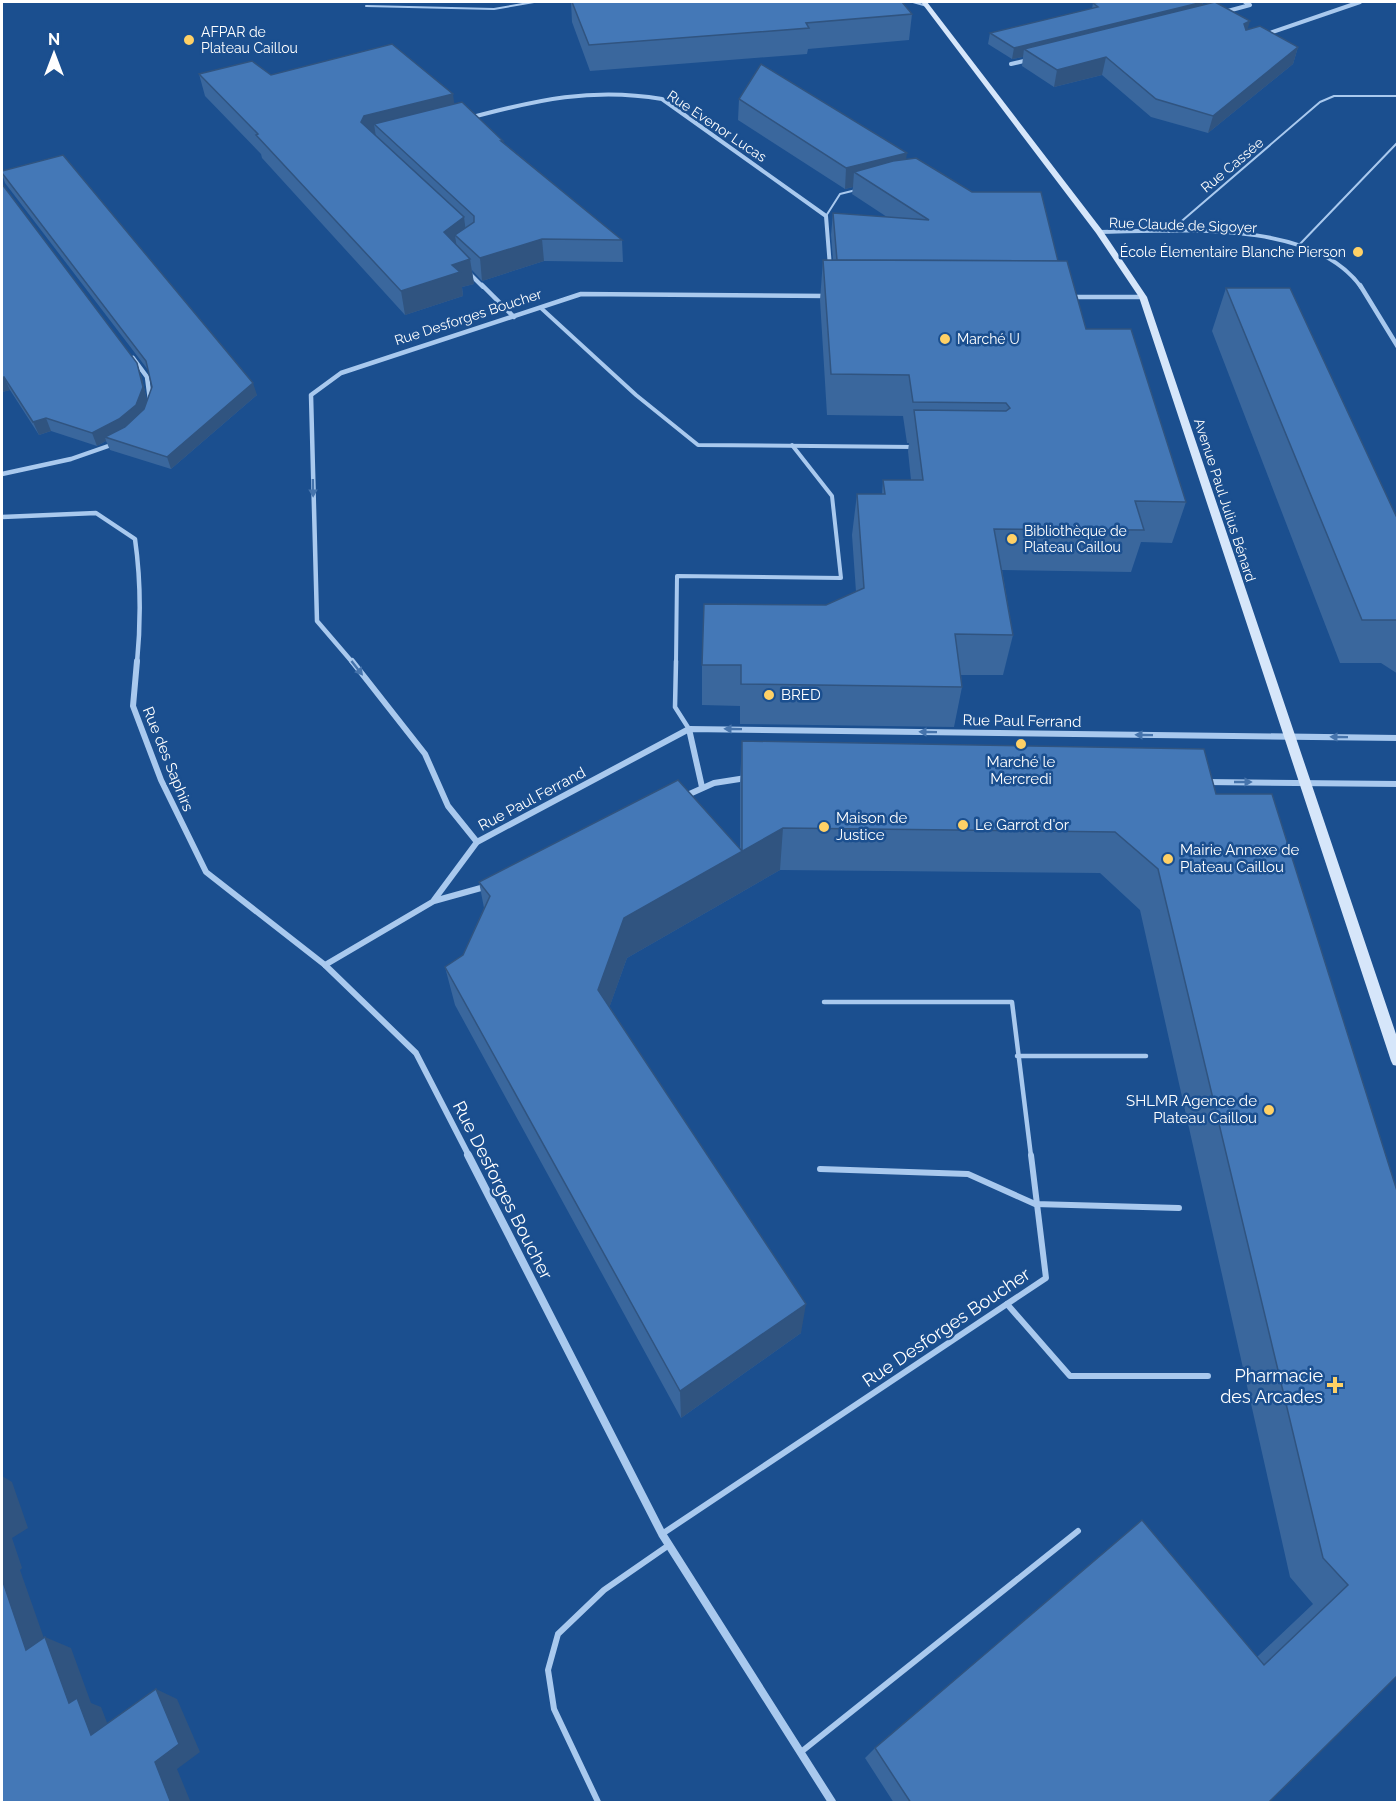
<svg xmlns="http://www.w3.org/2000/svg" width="1399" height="1804" font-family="Raleway,sans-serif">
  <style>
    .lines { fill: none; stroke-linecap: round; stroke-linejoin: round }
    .lane-far3 { stroke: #a9c9ee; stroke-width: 2 }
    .lane-far2 { stroke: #a9c9ee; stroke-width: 4 }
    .lane-far1 { stroke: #a9c9ee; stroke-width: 4.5 }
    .lane { stroke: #a9c9ee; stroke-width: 6 }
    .street-far3 { stroke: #a9c9ee; stroke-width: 4 }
    .street-far2 { stroke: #a9c9ee; stroke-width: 4.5 }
    .street-far1 { stroke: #a9c9ee; stroke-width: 6 }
    .street { stroke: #a9c9ee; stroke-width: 8 }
    .secondary { fill: #d6e6fa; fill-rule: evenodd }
    .wall { fill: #3a679d }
    .shaded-wall { fill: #305480 }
    .building { fill: #4478b7; stroke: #305480; stroke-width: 1.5 }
    .oneway { fill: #4674ac }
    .poi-dot { fill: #ffd166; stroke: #1b4f8f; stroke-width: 2 }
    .labels { text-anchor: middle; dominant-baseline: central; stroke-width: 5; stroke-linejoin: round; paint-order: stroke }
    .far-poi-label { font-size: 14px; fill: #fff; stroke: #1b4f8f; text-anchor: start }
    .far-street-label { font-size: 14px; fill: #fff; stroke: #1b4f8f }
    .poi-label { font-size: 15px; fill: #fff; stroke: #1b4f8f; text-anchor: start }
    .street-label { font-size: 15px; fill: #fff; stroke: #1b4f8f }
    .near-street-label { font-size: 18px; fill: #fff; stroke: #1b4f8f }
    .near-poi-label { font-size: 18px; fill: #fff; stroke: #1b4f8f; text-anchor: end }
  </style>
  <rect width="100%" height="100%" fill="#1b4f8f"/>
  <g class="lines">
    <g class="lane-far3">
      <polyline points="913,2 927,6"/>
      <polyline points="366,6 494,9 534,2"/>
      <polyline points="826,216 840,194 856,190"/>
      <polyline points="1169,232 1320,102 1334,96 1398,96"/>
      <polyline points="1300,244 1398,142"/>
    </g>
    <g class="lane-far2">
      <polyline points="541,308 636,395 698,445 913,447"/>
      <polyline points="676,663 677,576 841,578 832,496 792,445"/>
    </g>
    <g class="lane-far1">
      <polyline points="676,661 675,707 689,729"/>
      <polyline points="824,1002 1012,1002 1031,1156"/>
      <polyline points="1017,1056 1146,1056"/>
    </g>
    <g class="lane">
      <polyline points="820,1169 968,1174 1035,1204 1179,1208"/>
      <polyline points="1007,1304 1070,1376 1208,1376"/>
      <polyline points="662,1534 1046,1278 1031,1155"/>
      <polyline points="801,1752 1078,1531"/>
      <polyline points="598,1802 554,1709 548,1670 558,1634 604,1590 669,1545"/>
    </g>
    <g class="street-far3">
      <polyline points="1224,12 1250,5 1245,2"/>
      <polyline points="1264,35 1360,2"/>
      <polyline points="1011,64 1028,60"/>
      <path d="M469 118C536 100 593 87 662 99L826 216 830 267"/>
      <path d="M1099 232C1174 231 1312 218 1361 287"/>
      <polyline points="467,271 483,287"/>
    </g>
    <g class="street-far2">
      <polyline points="482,285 514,317"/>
      <polyline points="1360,285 1398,347"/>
      <polyline points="1069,297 1143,297"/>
      <polyline points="133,358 147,377 150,400"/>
      <polyline points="2,474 71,459 114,444"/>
      <path d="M2 517 96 513 135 539C141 581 141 621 137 663"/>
      <polyline points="353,663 317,621 311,395 341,373 581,294 827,296"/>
    </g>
    <g class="street-far1">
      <polyline points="137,661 133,706 161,780 206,872 325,965 416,1053 469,1156"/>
      <polyline points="352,661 425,754 448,806 477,842"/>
      <polyline points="689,729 702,787"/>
      <polyline points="1206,782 1398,784"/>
      <polyline points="685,796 714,783 746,778"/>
      <polyline points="434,900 477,842 689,729 1398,738"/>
      <polyline points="325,965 434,901 488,886"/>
    </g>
    <polyline class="street" points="468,1155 662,1534 832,1802"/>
    <polygon class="secondary" points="921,2 927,2 1102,230 1147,297 1398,1040 1398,1066 1393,1065 1391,1061 1139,297 1096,233"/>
  </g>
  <g class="wall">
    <polygon points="571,2 902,2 912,14 909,40 808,49 807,54 590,71 572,22"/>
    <polygon points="1203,2 1202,6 1248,29 1298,47 1293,64 1208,133 1151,117 1102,75 1054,87 1022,66 1023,57 1012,59 988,44 990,33 1092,9 1093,3"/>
    <polygon points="199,74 271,75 455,104 504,143 622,240 623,262 544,261 482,281 472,270 474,284 462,287 463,296 405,315 262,158 261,154 205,96"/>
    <polygon points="739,99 906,159 1058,261 1086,329 1186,502 1172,543 1141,542 1131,572 1002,570 1013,635 1003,675 961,675 962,687 954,727 740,724 740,706 702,705 702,665 826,605 856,592 852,535 857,494 882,494 883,480 911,480 908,451 909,443 907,443 903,416 827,415 820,300 823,260 833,260 831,235 833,213 887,217 852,194 853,187 845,189 738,120"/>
    <polygon points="2,171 257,395 171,469 110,450 106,441 97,446 51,431 39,435 10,390 2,392 2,184 141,375 147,400 152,387 148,370 5,183 2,174"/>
    <polygon points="1226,288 1398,520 1398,674 1381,663 1340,663 1212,331"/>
    <polygon points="742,741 1204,749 1398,1675 1268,1803 894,1803 865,1758 875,1748 1257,1657 1313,1604 1290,1577 1140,910 1100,873 780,870 627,958 609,1008 801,1333 681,1418 455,1005 445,967 463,955 484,908 479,882 740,849 740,783"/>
  </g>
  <g class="shaded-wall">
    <polygon points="1203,2 1200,13 1024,49 1023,57 1012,59 1014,48"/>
    <polygon points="1250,21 1245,38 1244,24"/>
    <polygon points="1298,47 1293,64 1208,133 1213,116"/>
    <polygon points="1106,57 1102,75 1054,87 1057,70"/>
    <polygon points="453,94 456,117 374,124 376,137 361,122 364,116"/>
    <polygon points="907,153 904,174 854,172 853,187 845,189 846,168"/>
    <polygon points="464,217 467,240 455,235 457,249 444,232"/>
    <polygon points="542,239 544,261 482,281 480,258"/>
    <polygon points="470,259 474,284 462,287 463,296 405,315 401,291 452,265"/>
    <polygon points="137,363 141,375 147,400 141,417 124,432 105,437 106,441 97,446 92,433"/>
    <polygon points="4,377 10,390 2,392 2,378"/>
    <polygon points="253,383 257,395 171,469 167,457"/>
    <polygon points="46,418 51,431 39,435 33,422"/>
    <polygon points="783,828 780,870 627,958 602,1028 598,990 624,918"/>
    <polygon points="806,1304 801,1333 681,1418 680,1391"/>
    <polygon points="2,1476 12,1482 28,1528 12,1538 22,1568 20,1570 52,1661 26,1650 2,1579"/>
    <polygon points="45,1637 71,1648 91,1703 101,1707 115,1743 91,1735 69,1703"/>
    <polygon points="156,1689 177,1699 200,1752 177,1769 191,1803 171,1803 155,1762"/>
  </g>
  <g class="building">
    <polygon points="572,2 902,2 912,14 806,23 809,28 589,45"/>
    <polygon points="1100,2 1203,2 1014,48 990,33 1098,7 1093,3"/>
    <polygon points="1215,2 1250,21 1244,24 1246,30 1260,26 1298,47 1213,116 1156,99 1106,57 1057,70 1024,49"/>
    <polygon points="392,44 453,94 364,116 361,122 464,217 444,232 470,259 452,265 460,272 401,291 256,135 258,134 199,74 252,61 271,75"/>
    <polygon points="761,64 907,153 846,168 739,99"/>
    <polygon points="462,102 503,141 501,141 622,240 542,239 480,258 455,235 474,222 474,216 374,124"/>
    <polygon points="63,155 253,383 167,457 105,437 125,427 144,409 152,387 146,361 2,173 2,171"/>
    <polygon points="916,158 972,192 1041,192 1058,261 837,260 833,213 929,220 854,172 893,161"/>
    <polygon points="2,184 137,363 143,387 136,405 119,419 92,433 46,418 33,422 4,377 2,378"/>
    <polygon points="823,260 1067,261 1086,329 1131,329 1186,502 1135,501 1144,530 994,529 1013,635 955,634 962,687 741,684 741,665 702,665 704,604 826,605 864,588 857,494 885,494 883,480 923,480 914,410 1006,411 1010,408 1006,403 913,402 909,375 831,374"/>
    <polygon points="1226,288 1290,288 1398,520 1398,620 1362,620"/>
    <polygon points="742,741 1204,749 1216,794 1272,794 1398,1194 1398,1675 1268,1803 911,1803 875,1748 1142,1520 1264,1665 1348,1585 1323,1558 1158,869 1115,832 783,828 624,918 598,990 806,1304 680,1391 445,967 463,955 490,896 479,882 678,780 742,851"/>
    <polygon points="2,1579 26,1650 45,1637 69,1703 77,1698 91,1735 156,1689 179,1744 155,1762 171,1803 2,1803"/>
  </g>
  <defs><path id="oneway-solid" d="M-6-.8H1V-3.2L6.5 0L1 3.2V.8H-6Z" transform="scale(1.5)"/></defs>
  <g class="oneway">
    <use href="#oneway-solid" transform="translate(313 488) rotate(89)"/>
    <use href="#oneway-solid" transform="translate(357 668) rotate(52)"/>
    <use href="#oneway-solid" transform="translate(733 729) rotate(-179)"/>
    <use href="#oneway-solid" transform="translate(928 732) rotate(-179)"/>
    <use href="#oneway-solid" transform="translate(1144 735) rotate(-179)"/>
    <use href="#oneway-solid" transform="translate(1339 737) rotate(-179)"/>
    <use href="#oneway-solid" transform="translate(1243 782)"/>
  </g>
  <g class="poi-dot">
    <circle cx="189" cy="40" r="6"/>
    <circle cx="1358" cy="252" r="6"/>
    <circle cx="945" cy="339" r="6"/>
    <circle cx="1012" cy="539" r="6"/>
    <circle cx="769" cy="695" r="6"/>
    <circle cx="1021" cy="744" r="6"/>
    <circle cx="963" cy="825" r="6"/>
    <circle cx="824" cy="827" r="6"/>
    <circle cx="1168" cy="859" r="6"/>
    <circle cx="1269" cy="1110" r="6"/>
    <path d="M1332 1376h6v6h6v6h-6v6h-6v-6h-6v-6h6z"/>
  </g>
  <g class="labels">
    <g class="far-poi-label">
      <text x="201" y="32">AFPAR de<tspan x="201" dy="16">Plateau Caillou</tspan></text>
      <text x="1346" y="252" text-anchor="end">École Élementaire Blanche Pierson</text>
      <text x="957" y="339">Marché U</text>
      <text x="1024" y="531">Bibliothèque de<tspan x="1024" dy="16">Plateau Caillou</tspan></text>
    </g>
    <g class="far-street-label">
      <text transform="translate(717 126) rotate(34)">Rue Evenor Lucas</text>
      <text transform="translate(1232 165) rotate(-40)">Rue Cassée</text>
      <text transform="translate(1183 225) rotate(2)">Rue Claude de Sigoyer</text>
      <text transform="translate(468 317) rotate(-18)">Rue Desforges Boucher</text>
      <text transform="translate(1225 500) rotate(72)">Avenue Paul Julius Bénard</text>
    </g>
    <g class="poi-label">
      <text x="781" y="695">BRED</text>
      <text x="1021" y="762" text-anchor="middle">Marché le<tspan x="1021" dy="17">Mercredi</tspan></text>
      <text x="836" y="818">Maison de<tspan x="836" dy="17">Justice</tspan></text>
      <text x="975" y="825">Le Garrot d'or</text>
      <text x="1180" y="850">Mairie Annexe de<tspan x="1180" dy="17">Plateau Caillou</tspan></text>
      <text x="1257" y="1101" text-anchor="end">SHLMR Agence de<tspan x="1257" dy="17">Plateau Caillou</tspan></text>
    </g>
    <g class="street-label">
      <text transform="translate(1022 721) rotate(1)">Rue Paul Ferrand</text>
      <text transform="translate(168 759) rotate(68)">Rue des Saphirs</text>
      <text transform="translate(532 799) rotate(-28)">Rue Paul Ferrand</text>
    </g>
    <g class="near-street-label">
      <text transform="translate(503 1190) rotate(63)">Rue Desforges Boucher</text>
      <text transform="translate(946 1327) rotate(-34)">Rue Desforges Boucher</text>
    </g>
    <g class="near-poi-label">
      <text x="1323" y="1375">Pharmacie<tspan x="1323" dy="21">des Arcades</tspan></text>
    </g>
  </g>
  <rect width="1399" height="1804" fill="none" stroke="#ffffff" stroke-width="6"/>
  <g transform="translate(54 54)" stroke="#1b4f8f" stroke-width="4.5" paint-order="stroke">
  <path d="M0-4.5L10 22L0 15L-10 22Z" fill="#ffffff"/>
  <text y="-9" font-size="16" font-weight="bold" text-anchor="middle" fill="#ffffff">N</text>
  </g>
</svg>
